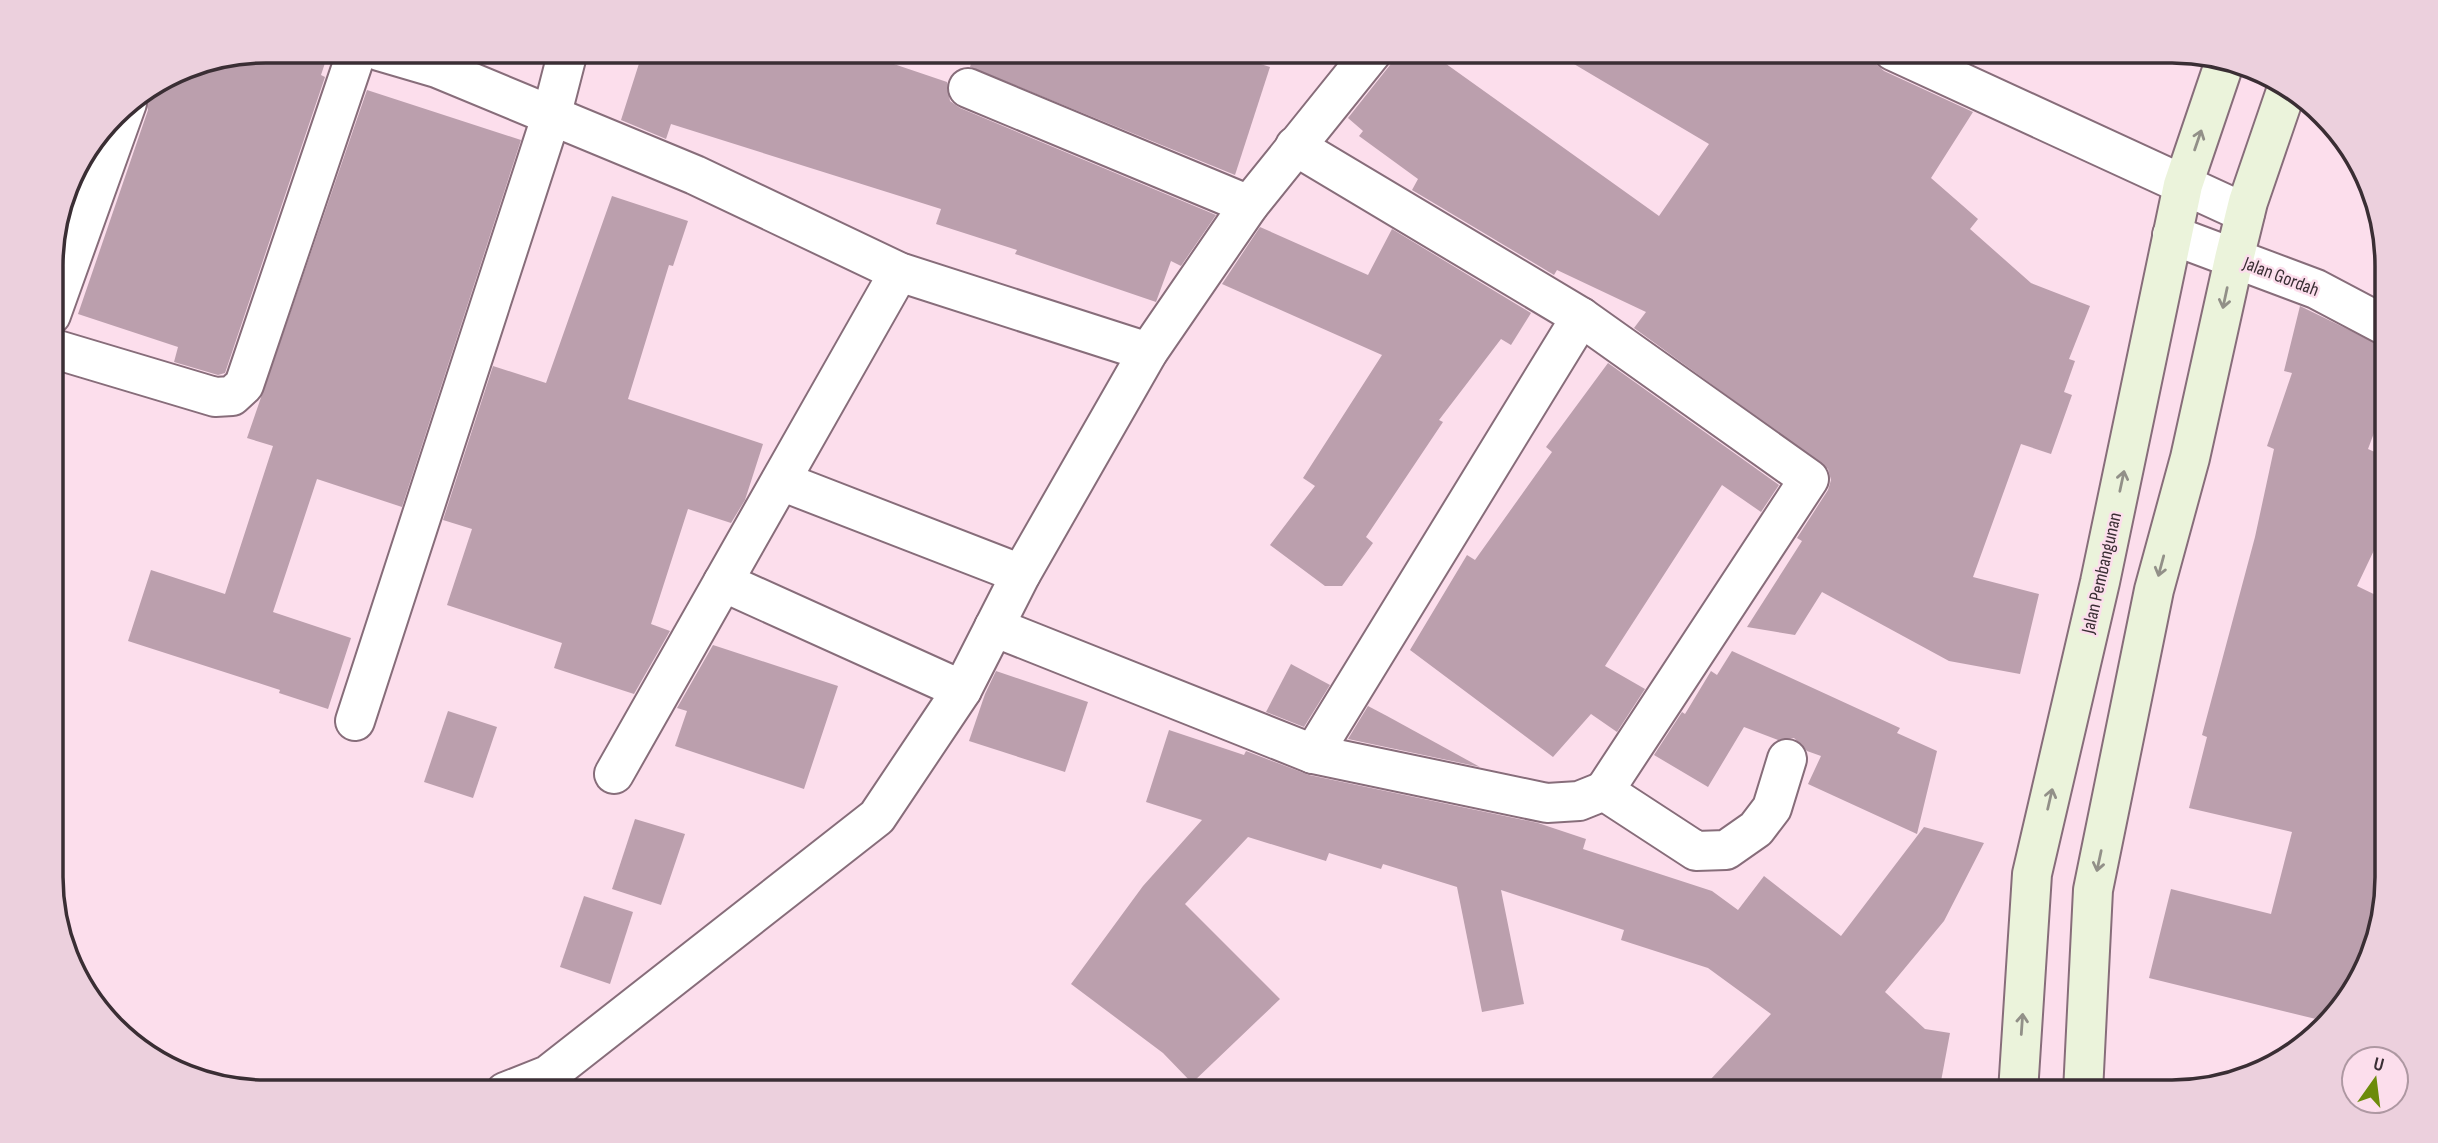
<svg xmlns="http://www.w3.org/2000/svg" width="2438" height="1143" font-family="'Sofia Sans Condensed',sans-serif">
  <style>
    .building { fill: #bb9fad }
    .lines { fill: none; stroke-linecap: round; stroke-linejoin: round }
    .minor-casing { stroke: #876d7a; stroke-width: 42 }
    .secondary-casing { stroke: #876d7a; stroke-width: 42 }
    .minor { stroke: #fff; stroke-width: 38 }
    .secondary { stroke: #ebf3db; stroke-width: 38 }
    .oneway { stroke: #929088 }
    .labels { text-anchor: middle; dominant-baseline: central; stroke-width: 5; stroke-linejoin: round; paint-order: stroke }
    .street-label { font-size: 19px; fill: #3a2e34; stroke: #fcdeec }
    .rim { fill: none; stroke: #3a2e34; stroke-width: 3.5 }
  </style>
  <rect width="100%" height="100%" fill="#fcdeec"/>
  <g class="building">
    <polygon points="266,51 329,51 321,75 325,77 225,373 218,375 174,362 178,347 78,314 148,110 145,91 184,67"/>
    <polygon points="643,51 882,51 879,59 947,82 950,101 960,108 1216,215 1181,266 1171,261 1156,302 1015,254 1017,250 936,224 941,209 671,124 666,139 621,120"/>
    <polygon points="975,51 1220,51 1270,67 1235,175 970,67"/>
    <polygon points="1394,51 1428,51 1659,216 1709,144 1552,51 1872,51 1875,63 1884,71 1973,112 1931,178 1978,219 1970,229 2031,283 2090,306 2069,359 2075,361 2064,392 2072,395 2051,454 2021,444 1973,577 2039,594 2020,674 1949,661 1822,592 1795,635 1747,627 1802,541 1797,538 1828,490 1831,480 1828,469 1634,328 1646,312 1557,270 1554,275 1412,190 1418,179 1359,136 1363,131 1348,118 1390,65"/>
    <polygon points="367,90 521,140 402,507 317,479 273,612 351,638 328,709 279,693 280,690 128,641 151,570 225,594 273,446 247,438"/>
    <polygon points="612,196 688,221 673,266 669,265 628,399 763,444 745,500 731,523 688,509 651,624 670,631 634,694 554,668 562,643 447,605 472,529 443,520 493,366 546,383"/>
    <polygon points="1260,227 1368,275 1392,229 1531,313 1511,345 1501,339 1439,420 1443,422 1366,537 1373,543 1342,586 1325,586 1270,545 1315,486 1303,478 1382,355 1222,284"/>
    <polygon points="2300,306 2386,348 2386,401 2368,449 2386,457 2386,525 2357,586 2386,600 2387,877 2371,959 2342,1008 2328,1022 2149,978 2171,889 2271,914 2292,832 2189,808 2207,737 2202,735 2255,537 2274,449 2267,446 2292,373 2284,371"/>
    <polygon points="1608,363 1779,485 1761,512 1722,485 1605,666 1645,689 1617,732 1591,714 1553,757 1410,650 1467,555 1475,560 1552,452 1546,447"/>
    <polygon points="713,645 838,686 804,789 675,746 687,711 677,708"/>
    <polygon points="1732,651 1900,728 1897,733 1937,751 1917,834 1808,784 1821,756 1807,751 1794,738 1778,740 1744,727 1708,787 1654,755 1682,712 1685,714 1711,671 1717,675"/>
    <polygon points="1291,664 1330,685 1304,727 1266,712"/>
    <polygon points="996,671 1088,702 1065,772 969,741 985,694"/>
    <polygon points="1368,706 1387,716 1480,767 1348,739"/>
    <polygon points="448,711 497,727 473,798 424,782"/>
    <polygon points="1169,730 1244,755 1246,751 1309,775 1538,823 1586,839 1583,849 1712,891 1738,910 1764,876 1841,936 1924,827 1984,843 1944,921 1885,992 1925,1029 1950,1033 1939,1092 1805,1092 1778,1079 1766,1092 1699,1092 1771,1014 1708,968 1621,940 1624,930 1501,890 1524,1004 1482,1012 1457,887 1383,864 1381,869 1329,853 1326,861 1248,837 1185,904 1280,999 1192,1083 1163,1053 1071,984 1143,886 1202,820 1146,802"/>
    <polygon points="635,819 685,834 661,905 612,889"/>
    <polygon points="584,896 633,912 610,984 560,967"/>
  </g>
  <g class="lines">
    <g class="minor-casing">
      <g id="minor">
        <polyline points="379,51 437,68 695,175 899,272 1148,352"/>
        <polyline points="1893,51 2245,213"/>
        <polyline points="968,88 1249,205"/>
        <polyline points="1295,146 1581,317 1809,479 1604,791"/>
        <polyline points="2172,235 2316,289 2386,326"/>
        <polyline points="51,315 127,103"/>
        <polyline points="51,348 215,397 232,396 244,385 357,51"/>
        <polyline points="781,481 1021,574"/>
        <polyline points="723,582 962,690"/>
        <polyline points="994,627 1313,754 1581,317"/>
        <polyline points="355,721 551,117 568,51"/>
        <polyline points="1313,754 1547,803 1579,801 1604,791 1696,851 1726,850 1756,829 1772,808 1787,759"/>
        <polyline points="614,774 899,272"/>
        <polyline points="505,1092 548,1075 877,817 962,690 1021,574 1148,352 1249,205 1373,51"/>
      </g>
    </g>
    <g class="secondary-casing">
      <g id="secondary">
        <polyline points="2018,1092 2032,874 2100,582 2183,185 2225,61"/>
        <polyline points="2083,1092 2093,890 2154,590 2190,458 2234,259 2248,202 2286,91"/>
      </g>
    </g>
    <use href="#minor" class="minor"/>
    <use href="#secondary" class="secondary"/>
  </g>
  <defs><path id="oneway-shaft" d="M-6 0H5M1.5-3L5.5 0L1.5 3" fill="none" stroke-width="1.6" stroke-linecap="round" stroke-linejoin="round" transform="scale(1.75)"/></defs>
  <g class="oneway">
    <use href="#oneway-shaft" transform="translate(2198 140) rotate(-71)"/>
    <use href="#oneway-shaft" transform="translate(2225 298) rotate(102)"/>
    <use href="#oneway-shaft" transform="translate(2122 481) rotate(-78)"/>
    <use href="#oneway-shaft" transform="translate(2161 566) rotate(105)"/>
    <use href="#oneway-shaft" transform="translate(2050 799) rotate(-77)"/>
    <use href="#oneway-shaft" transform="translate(2099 861) rotate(102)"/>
    <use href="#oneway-shaft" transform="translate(2022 1024) rotate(-86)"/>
  </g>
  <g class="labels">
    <g class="street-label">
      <text transform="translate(2281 277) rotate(21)">Jalan Gordah</text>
      <text transform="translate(2102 573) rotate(-77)">Jalan Pembangunan</text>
    </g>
  </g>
  <path d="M0 0H2438V1143H0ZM266 63H2172A203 203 0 0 1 2375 266V877A203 203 0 0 1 2172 1080H266A203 203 0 0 1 63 877V266A203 203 0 0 1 266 63Z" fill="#ecd0dd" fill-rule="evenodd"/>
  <path class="rim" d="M266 63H2172A203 203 0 0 1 2375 266V877A203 203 0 0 1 2172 1080H266A203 203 0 0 1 63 877V266A203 203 0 0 1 266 63Z"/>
  <g transform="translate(2375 1080) rotate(14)"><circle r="33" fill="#fcdeec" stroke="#ae98a2" stroke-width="2"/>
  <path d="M0-5L12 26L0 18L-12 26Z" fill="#6c8b0a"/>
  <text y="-10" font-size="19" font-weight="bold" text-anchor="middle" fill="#3a2e34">U</text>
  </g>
</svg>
